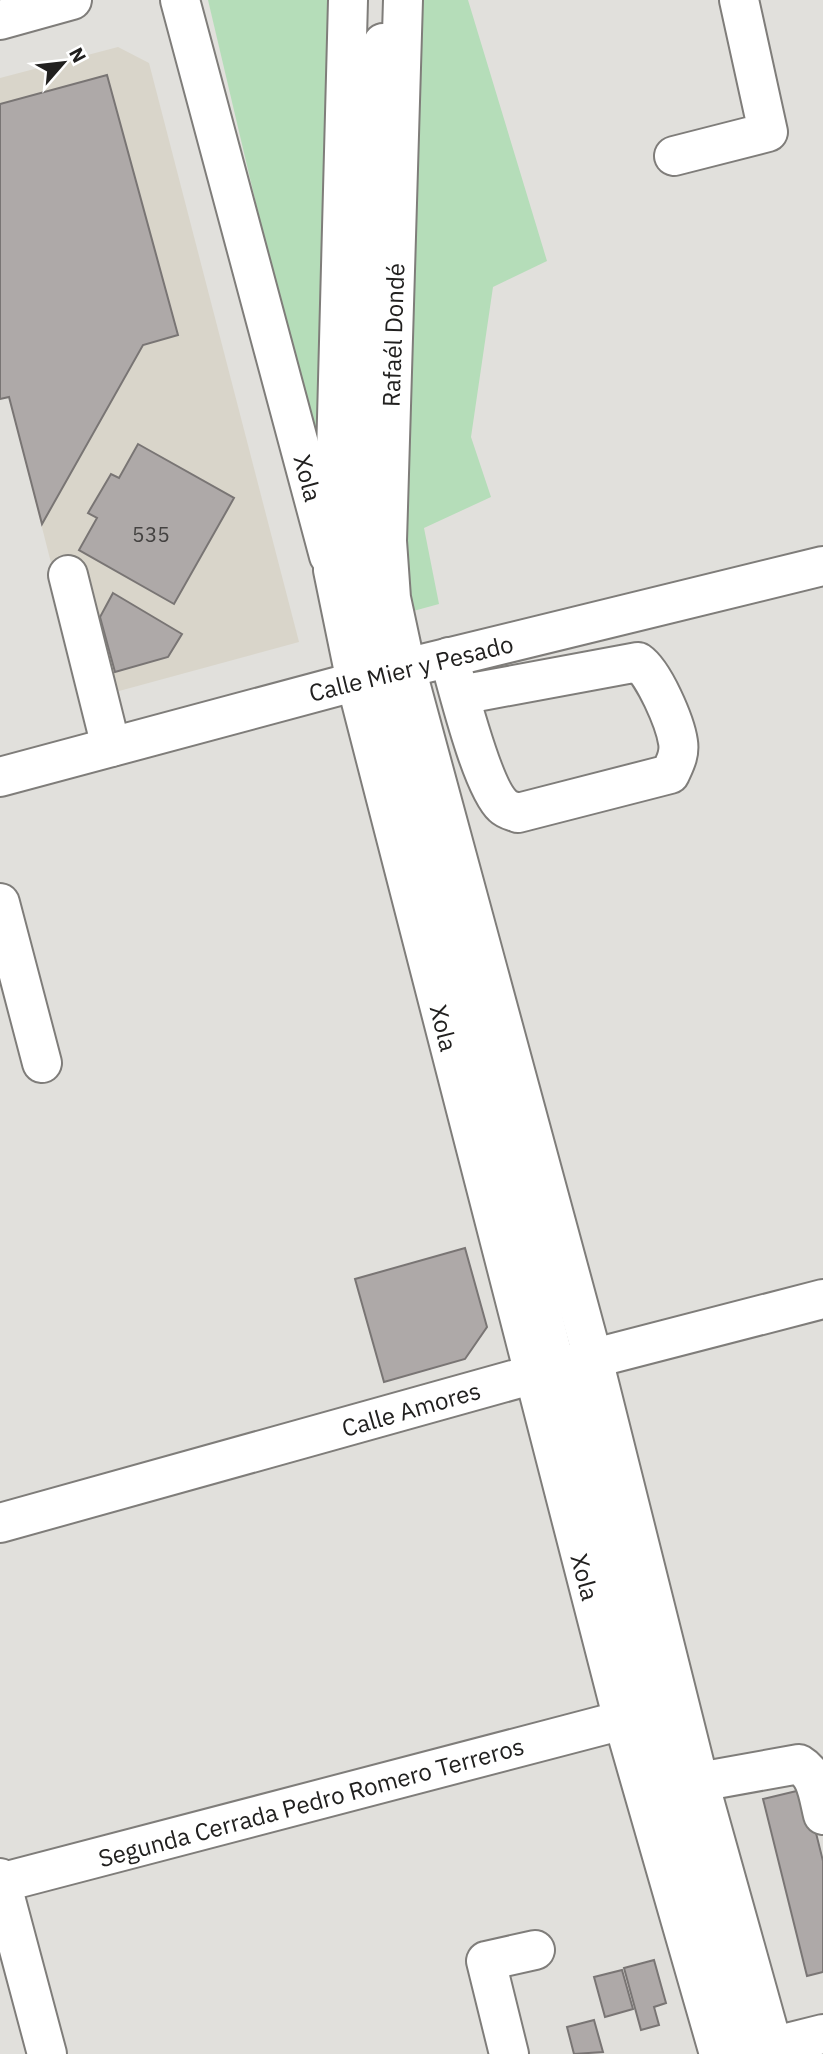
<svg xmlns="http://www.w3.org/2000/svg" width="823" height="2054" font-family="'IBM Plex Sans',sans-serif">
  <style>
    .built { fill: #d9d5ca }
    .green { fill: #b5ddb9 }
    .building { fill: #aea9a8; stroke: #797574; stroke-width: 2 }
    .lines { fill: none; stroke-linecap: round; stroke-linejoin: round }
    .minor-casing { stroke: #7f7d7a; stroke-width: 42 }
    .major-casing { stroke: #7f7d7a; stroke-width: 42 }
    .minor { stroke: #fff; stroke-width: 38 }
    .major { stroke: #fff; stroke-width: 38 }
    .labels { text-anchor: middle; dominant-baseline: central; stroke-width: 5; stroke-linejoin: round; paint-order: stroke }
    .number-label { font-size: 21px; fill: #444241 }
    .street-label { font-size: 24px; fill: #21201f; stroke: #fff }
  </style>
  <rect width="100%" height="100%" fill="#e1e0dc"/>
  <polygon class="built" points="118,47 149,63 299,642 86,700 9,398 0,399 0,78"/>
  <g class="green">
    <polygon points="208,0 336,0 322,484"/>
    <polygon points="413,0 468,0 547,261 493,287 471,437 491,497 424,528 439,604 406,613 399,550"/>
  </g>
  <g class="building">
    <polygon points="107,75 178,335 143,345 42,524 9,397 0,399 0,104"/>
    <polygon points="138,444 234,498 174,604 79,550 97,518 88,513 111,474 119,478"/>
    <polygon points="113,593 182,634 168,657 115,672 100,617"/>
    <polygon points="465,1248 487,1327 465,1359 384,1382 355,1279"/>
    <polygon points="805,1789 823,1861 823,1972 807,1976 763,1799"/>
    <polygon points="654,1960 666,2003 654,2007 659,2025 641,2030 624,1968"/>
    <polygon points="622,1970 633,2009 605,2017 594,1977"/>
    <polygon points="594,2020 603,2052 574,2054 567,2027"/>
  </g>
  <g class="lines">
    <g class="minor-casing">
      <g id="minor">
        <polyline points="180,0 329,556"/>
        <polyline points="0,20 72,0"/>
        <polyline points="383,43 363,521 367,577 376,630 424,812 448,943 556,1368 578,1408 751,2054"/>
        <polyline points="674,156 768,132 739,0"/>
        <polyline points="68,575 111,747"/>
        <path d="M449 657C458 689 482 787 503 806 507 810 513 811 518 813L670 774C675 763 680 754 678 742 675 722 654 673 638 662L460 695"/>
        <polyline points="0,777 406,668 823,566"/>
        <polyline points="0,903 42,1063"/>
        <path d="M699 1782 799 1764C817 1775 818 1795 823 1815"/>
        <polyline points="0,1878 47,2054"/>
        <polyline points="0,1883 623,1720"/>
        <polyline points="509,2054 486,1961 535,1950"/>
      </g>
    </g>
    <g class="major-casing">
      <g id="major">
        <polyline points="348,0 333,570 356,682 623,1720 719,2054"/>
        <polyline points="403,0 387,541 391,598 406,668 593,1359 699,1782 775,2054"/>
        <polyline points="0,1523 556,1368 823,1299"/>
        <polyline points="747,2053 823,2034"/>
      </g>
    </g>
    <use href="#minor" class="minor"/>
    <use href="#major" class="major"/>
  </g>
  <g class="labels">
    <g class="number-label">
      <text x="151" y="534">535</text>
    </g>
    <g class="street-label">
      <text transform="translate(393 335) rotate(-88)">Rafaél Dondé</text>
      <text transform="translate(308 478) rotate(75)">Xola</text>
      <text transform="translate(411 668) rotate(-14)">Calle Mier y Pesado</text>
      <text transform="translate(444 1028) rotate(76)">Xola</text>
      <text transform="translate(411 1409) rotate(-16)">Calle Amores</text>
      <text transform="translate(585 1577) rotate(75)">Xola</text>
      <text transform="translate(311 1802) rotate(-15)">Segunda Cerrada Pedro Romero Terreros</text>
    </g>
  </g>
  <g transform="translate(63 63) rotate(62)" stroke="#ffffff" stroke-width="5" paint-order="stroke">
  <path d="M0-5L12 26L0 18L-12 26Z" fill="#21201f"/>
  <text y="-10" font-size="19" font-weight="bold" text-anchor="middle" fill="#21201f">N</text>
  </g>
</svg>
